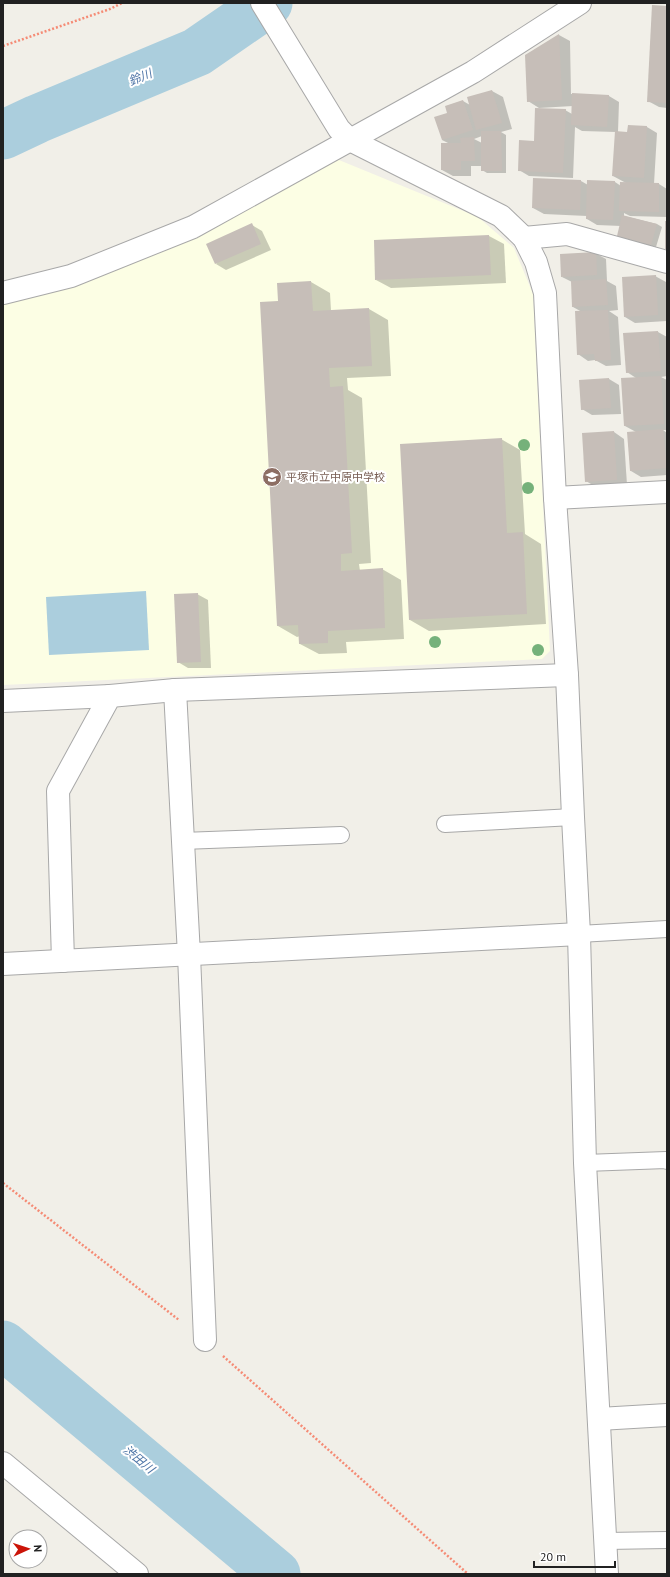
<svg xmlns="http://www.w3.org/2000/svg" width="670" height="1577" font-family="'PT Sans','Noto Sans JP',sans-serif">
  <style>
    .education { fill: #fcfee4 }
    .water { fill: #abcedd }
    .shadow { fill: #0003; fill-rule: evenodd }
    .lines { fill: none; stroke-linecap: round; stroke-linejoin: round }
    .river { stroke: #abcedd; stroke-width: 49 }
    .building { fill: #c6beb8 }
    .service-casing { stroke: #a8a8a8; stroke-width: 18 }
    .minor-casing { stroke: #a8a8a8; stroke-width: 24 }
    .path { stroke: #f58b75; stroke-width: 2.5; stroke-dasharray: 2 2; stroke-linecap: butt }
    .service { stroke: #fff; stroke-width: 16 }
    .minor { stroke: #fff; stroke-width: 22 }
    .tree { fill: #75b17a }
    .labels { text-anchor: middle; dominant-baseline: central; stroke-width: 4; stroke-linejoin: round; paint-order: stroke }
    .education-label { font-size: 11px; fill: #785e54; stroke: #fff; text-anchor: start }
    .water-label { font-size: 12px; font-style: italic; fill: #4d74a6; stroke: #fff }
  </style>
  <rect width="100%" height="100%" fill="#f1efe8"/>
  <polygon class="education" points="326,160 339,160 478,217 514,248 533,294 550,651 542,659 3,685 3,303"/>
  <g class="water">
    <polygon points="62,109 3,132 3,120"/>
    <polygon points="146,591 149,650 49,655 46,597"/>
  </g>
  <g class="shadow">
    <polygon points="667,7 667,108 659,107 648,101"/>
    <polygon points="559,35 570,41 571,94 609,96 619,102 618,132 628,133 647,127 657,133 654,184 659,184 667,189 667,217 630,216 624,213 624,216 657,224 662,227 656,247 623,239 618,236 621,226 597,225 587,219 587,216 544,214 533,208 534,179 581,181 588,185 615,182 621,186 626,183 613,176 616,132 582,131 575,127 573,178 529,176 519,170 535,142 565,110 572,114 573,106 539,108 528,101 526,56"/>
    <path d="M492 91 503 97 512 129 501 132 506 135V173H487L482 170V166H471V176H453L442 170 450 144 442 140 449 114 463 101 470 105ZM482 136V143L474 139Z"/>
    <polygon points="252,225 262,231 271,250 226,270 216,264"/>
    <polygon points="489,236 504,244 506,283 391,288 376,280"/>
    <polygon points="595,253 606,259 607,281 616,286 618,310 609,311 618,317 621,365 606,366 595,360 588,361 578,354 582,312 573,307 572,282 562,277"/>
    <polygon points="655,276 666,282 667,321 635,323 625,317"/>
    <polygon points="311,282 330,293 331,311 369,309 388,320 391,376 347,378 348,390 362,398 371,563 359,564 360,571 382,569 401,580 404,639 346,642 347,653 319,654 300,644 300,636 297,637 278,626 278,284"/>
    <polygon points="658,332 667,337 667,376 661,377 667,380 667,430 663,430 667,433 667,475 641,477 631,471 636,432 625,426 636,378 627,372"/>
    <polygon points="609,379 619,385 621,414 592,415 582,409"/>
    <polygon points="614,432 624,439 627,485 596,487 586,481"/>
    <polygon points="501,439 520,450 525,534 541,544 546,624 429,631 410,620"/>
    <polygon points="197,594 208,600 211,668 188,668 178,662"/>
  </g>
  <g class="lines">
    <g class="river">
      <polyline points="3,135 37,119 197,52 268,3"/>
      <polyline points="3,1345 276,1574"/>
    </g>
  </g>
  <g class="building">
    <polygon points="652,5 667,6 667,103 647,102"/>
    <polygon points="559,34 562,100 527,102 525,55"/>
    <polygon points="492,90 502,123 476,130 467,97"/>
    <polygon points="572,93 609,95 607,127 571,125"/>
    <polygon points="463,100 473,130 442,140 434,117 447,113 445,106"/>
    <polygon points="535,108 566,109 563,173 518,171 519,140 534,141"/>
    <polygon points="628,125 647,126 644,178 612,176 615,131 627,132"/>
    <polygon points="481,131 501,131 502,171 481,171"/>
    <polygon points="474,137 475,161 461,161 461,170 441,170 441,143 461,143 460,138"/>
    <polygon points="533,178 581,180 580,210 532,208"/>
    <polygon points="587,180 615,181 613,220 586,219"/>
    <polygon points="620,182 659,183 659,212 619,211"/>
    <polygon points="622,215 657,224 651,245 617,236"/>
    <rect x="665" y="221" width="2" height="28"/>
    <polygon points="252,223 261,244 215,264 206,244"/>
    <polygon points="489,235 491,275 375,280 374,240"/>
    <polygon points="596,252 597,275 561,277 560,254"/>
    <polygon points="656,275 658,315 624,317 622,277"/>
    <polygon points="606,279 608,305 572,307 571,281"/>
    <polygon points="311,281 313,311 369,308 372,366 329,368 330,387 343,386 352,553 341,554 341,571 383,568 385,628 328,631 328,643 299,644 298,625 277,626 260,302 278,301 277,283"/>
    <polygon points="608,310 611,360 595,361 594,354 577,355 575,311"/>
    <polygon points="658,331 661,371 626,373 623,333"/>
    <polygon points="661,376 664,424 624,426 621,378"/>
    <polygon points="609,378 611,408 581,410 579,380"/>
    <polygon points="663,429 667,468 630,471 627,432"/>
    <polygon points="614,431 617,480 585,482 582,433"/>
    <polygon points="502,438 507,533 523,532 527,614 409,620 400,444"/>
    <polygon points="198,593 201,662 177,663 174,594"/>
  </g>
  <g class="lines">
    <g class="service-casing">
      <g id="service">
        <polyline points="445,824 573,817"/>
        <polyline points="182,841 341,835"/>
        <polyline points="579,934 667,929"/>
        <polyline points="585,1163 666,1160 667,1161"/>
        <polyline points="606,1541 667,1540"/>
      </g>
    </g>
    <g class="minor-casing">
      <g id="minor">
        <polyline points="262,3 339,129 350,140 501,216 524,238 536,262 545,293 555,498 567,675 573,817 579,934 585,1163 607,1574"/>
        <polyline points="524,238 567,234 667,262"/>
        <polyline points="3,293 71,276 193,227 473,72 580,3"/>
        <polyline points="555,498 667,492"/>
        <polyline points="175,690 189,955 205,1340"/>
        <polyline points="3,701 110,696"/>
        <polyline points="63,961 58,791 110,696 175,690 567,675"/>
        <polyline points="3,964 579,934"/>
        <polyline points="599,1419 667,1415"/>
        <polyline points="3,1463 137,1574"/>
      </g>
    </g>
    <g class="path">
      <polyline points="3,46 110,9 122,3"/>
      <polyline points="3,1183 179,1320"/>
      <polyline points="223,1356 468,1574"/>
    </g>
    <use href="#service" class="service"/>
    <use href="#minor" class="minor"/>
  </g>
  <g class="tree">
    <circle cx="524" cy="445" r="6"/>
    <circle cx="528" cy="488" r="6"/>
    <circle cx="435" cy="642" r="6"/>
    <circle cx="538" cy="650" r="6"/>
  </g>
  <defs>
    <g id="school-disc" transform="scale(1)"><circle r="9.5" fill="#8d6e63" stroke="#fff"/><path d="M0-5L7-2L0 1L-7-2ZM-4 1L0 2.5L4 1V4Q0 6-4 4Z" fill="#fff"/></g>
  </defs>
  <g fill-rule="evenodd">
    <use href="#school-disc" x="272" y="477"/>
  </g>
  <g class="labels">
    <g class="education-label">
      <text x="286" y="477">平塚市立中原中学校</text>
    </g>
    <g class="water-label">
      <text transform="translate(140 77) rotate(-23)">鈴川</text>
      <text transform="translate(139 1459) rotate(40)">渋田川</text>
    </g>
  </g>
  <rect width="670" height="1577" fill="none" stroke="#212121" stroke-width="8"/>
  <g transform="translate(28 1549) rotate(87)"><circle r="19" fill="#ffffff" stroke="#a6a6a6"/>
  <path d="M0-3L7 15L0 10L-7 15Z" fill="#cb1408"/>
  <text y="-6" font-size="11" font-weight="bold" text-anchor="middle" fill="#212121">N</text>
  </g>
  <path d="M534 1561v6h81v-6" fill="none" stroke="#212121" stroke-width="2"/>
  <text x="540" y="1561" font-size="12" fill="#212121" stroke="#ffffff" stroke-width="3" paint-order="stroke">20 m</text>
</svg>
